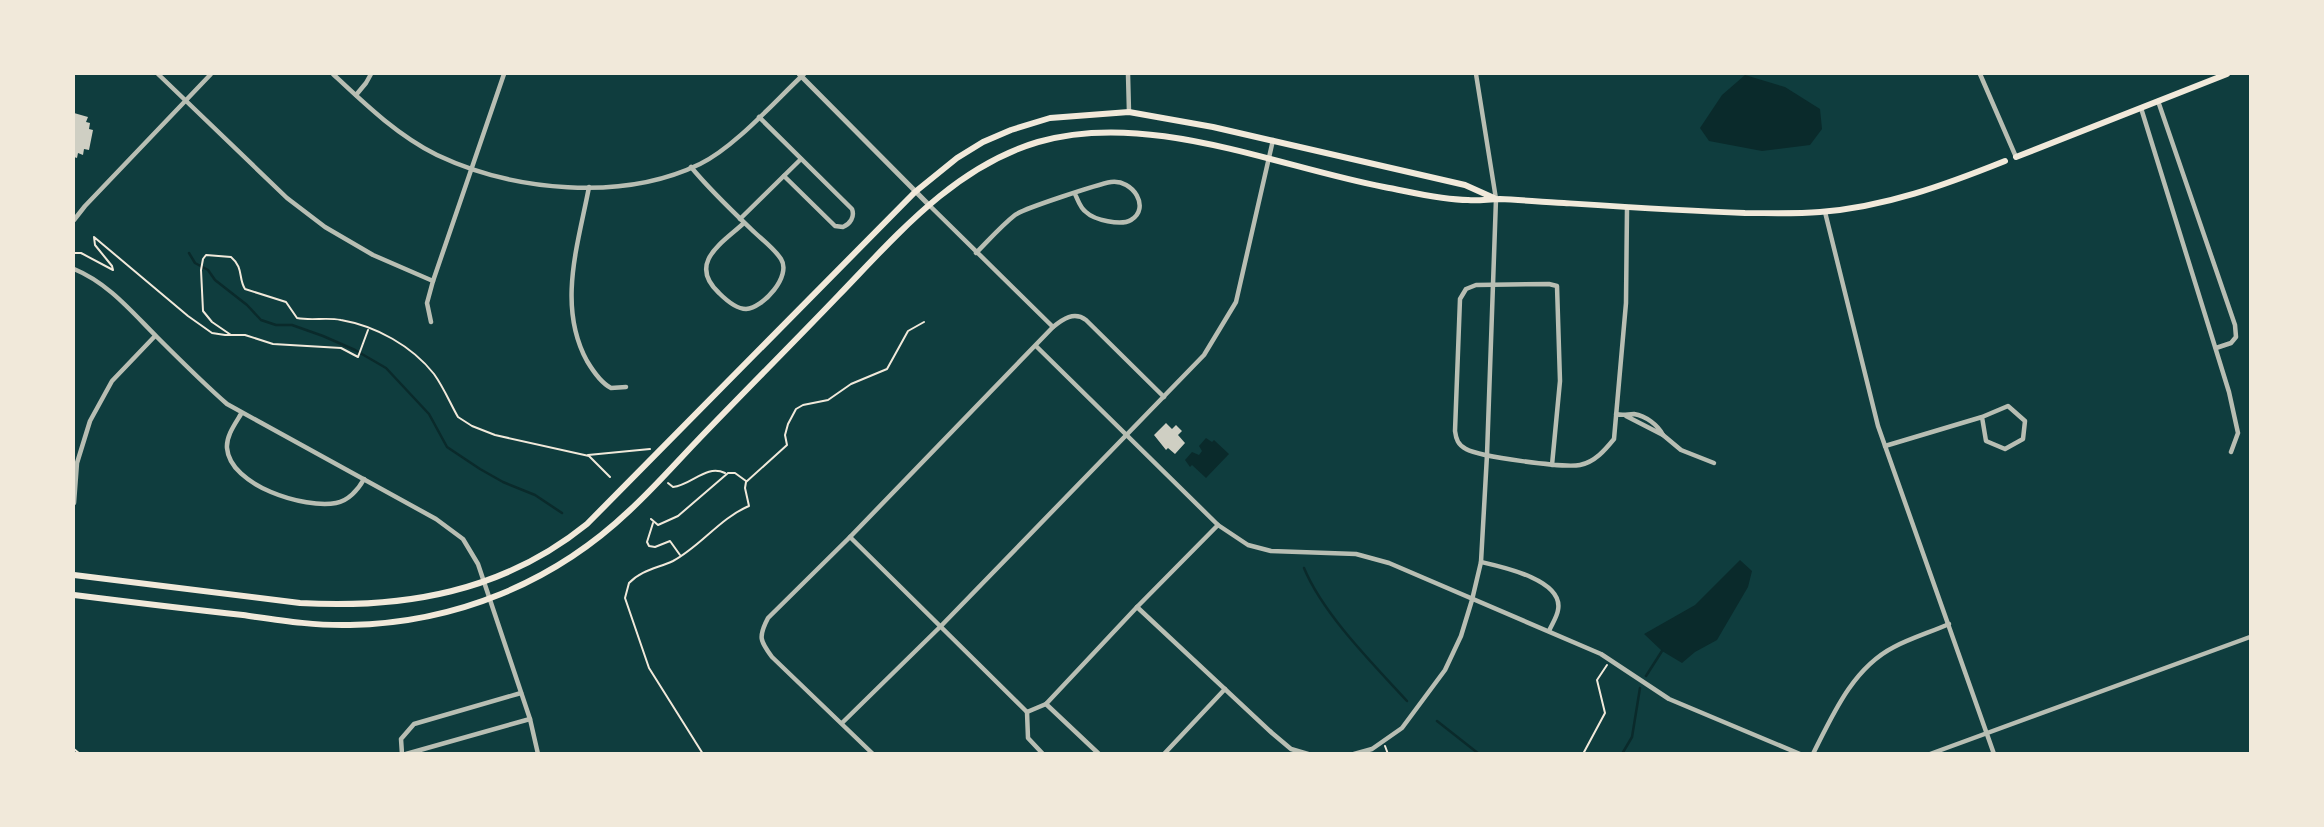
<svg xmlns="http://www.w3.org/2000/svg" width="2324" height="827" font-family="Raleway,sans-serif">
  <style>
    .water { fill: #0a2a2b }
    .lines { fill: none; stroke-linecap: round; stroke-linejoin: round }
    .stream { stroke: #0a2a2b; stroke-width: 2.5 }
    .building { fill: #cfcfc3 }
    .path { stroke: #f1e9da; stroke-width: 2 }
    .minor { stroke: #b8beb3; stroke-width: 4.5 }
    .tertiary { stroke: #b8beb3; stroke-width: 5 }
    .secondary { stroke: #f1e9da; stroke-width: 6 }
  </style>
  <rect width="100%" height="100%" fill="#0f3d3e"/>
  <g class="water">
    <polygon points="1745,75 1785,87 1820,109 1822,129 1810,145 1762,151 1709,141 1700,128 1722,95"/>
    <polygon points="1206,438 1212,442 1214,440 1229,454 1206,478 1192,465 1190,467 1185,460 1192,452 1199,455 1202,451 1199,446"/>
    <polygon points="1740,560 1752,571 1748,587 1717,640 1695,652 1682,663 1662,651 1644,634 1695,605"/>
  </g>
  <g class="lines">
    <g class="stream">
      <polyline points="189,253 195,263 208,270 215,280 247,305 261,320 276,325 292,325 323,336 355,350 386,368 429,414 447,447 480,469 503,482 535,495 562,513"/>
      <path d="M1304 568C1323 614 1373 664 1407 701"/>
      <polyline points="1646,676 1662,651"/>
      <polyline points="1437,721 1479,754"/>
      <polyline points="1622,754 1632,737 1640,688"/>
    </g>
  </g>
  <g class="building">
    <polygon points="74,113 88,117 86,122 90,123 89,129 93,130 89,150 84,149 83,155 78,153 77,158 74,157"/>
    <polygon points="1166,423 1172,429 1176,425 1182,431 1178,435 1185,443 1175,454 1168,448 1166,450 1154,435"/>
  </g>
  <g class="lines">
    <g class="path">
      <polyline points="74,253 81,253 113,270 112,266 95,245 94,237 188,316 212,333 225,335 245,335 273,344 341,348 358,357 368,330"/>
      <path d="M231 335 212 322 203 311 201 270 203 259 206 255 231 257C244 268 238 278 245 289L286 302 297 318C312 321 326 317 341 320 376 326 412 346 434 374 444 388 450 403 458 417L472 426 495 435 589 456 610 477"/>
      <polyline points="588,455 650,449"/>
      <path d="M668 483 673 487C692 485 706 464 725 473"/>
      <polyline points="651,519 658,525 678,516 728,473 735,473 746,481"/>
      <polyline points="653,523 647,542 649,546 655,547 670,541 680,555"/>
      <polyline points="1385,746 1388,754"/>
      <polyline points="74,749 80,754"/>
      <path d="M703 754 649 668 625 598 629 583C641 570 658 568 673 561 701 546 720 518 749 506L745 488 746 482 787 445 785 435 788 424 796 409 803 405 828 400 851 384 887 369 908 331 924 322"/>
      <polyline points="1583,754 1605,713 1597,680 1607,665"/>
    </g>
    <g class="minor">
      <polyline points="158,74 287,198 325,227 373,255 433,281"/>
      <path d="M333 74C365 104 397 135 437 155 513 191 622 202 700 164 735 147 775 101 804 74"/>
      <polyline points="1128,74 1129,112"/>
      <polyline points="1980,74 2016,157"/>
      <polyline points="356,95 366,83 371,74"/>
      <polyline points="2158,101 2235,325 2236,337 2231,343 2216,348"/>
      <polyline points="2141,108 2229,392 2238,433 2231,452"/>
      <path d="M759 117 852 209C855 217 850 224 843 227L835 226 784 176"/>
      <path d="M691 167C710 190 730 209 751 229 760 238 774 248 781 259 792 276 763 308 746 309 736 309 725 299 719 293 687 263 722 243 744 223"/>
      <path d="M589 187C578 245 557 306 587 361 593 371 601 383 611 388L626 387"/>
      <polyline points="929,205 1053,327"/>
      <polyline points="1825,212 1878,426 1994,754"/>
      <polyline points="740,219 801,159"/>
      <polyline points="74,220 85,206 211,74"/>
      <path d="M976 253C989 240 1001 226 1015 215 1022 209 1099 184 1111 182 1133 179 1151 208 1131 220 1121 226 1094 220 1086 212 1080 208 1078 200 1075 194"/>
      <path d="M74 269C108 283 131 311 157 337 180 360 203 383 227 404L436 519 463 539 478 564 530 719 538 754"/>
      <polyline points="431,322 427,303 433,281 504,74"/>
      <polyline points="1036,346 1218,525 1248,545 1271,551 1356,554 1389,563 1601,654 1669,699 1800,754"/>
      <path d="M241 414C235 424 226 436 227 448 230 486 305 509 336 503 348 501 358 490 364 479"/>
      <path d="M1616 414C1623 416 1628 414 1634 414 1646 416 1658 425 1663 435L1626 416"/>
      <polyline points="1663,435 1681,450 1714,463"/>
      <polyline points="1885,446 1982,417 1986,441 2005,449 2023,439 2025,421 2008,406 1982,417"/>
      <path d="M1552 465 1560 381 1557 286 1549 284 1476 285 1466 289 1460 299 1455 431C1456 439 1458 445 1466 449 1480 457 1564 468 1580 465 1595 462 1605 450 1614 439L1626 303 1627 209"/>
      <polyline points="74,503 77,463 90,421 112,381 155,336"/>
      <polyline points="850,537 1027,712"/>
      <path d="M1481 562C1503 567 1564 580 1558 610 1557 617 1552 624 1549 631"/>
      <polyline points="1137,607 1272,733 1291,749 1308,754"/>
      <polyline points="1046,704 1099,754"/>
      <polyline points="1027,712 1046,704 1137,607 1218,525"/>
      <polyline points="1027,712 1028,738 1043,754"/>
      <polyline points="842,723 941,626 1204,355 1236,302 1273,140"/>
      <polyline points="402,754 401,739 414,724 521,693"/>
      <polyline points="406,754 530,719"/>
      <path d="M873 754 772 657C760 641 758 637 768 618L850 537 1053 327C1063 319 1074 311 1086 320L1164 397"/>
      <polyline points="1164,754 1225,689"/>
      <polyline points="1354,754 1372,749 1402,728 1445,670 1461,636 1472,600 1481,562 1487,455 1496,199 1476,74"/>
      <path d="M1813 754C1833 714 1853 668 1894 647 1911 638 1931 632 1949 624"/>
      <polyline points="1930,754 2250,637"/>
    </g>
    <polyline class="tertiary" points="799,74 929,205"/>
    <g class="secondary">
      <polyline points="2016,157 2227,74"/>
      <path d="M74 575 300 603C404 609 503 592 587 524L915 192 957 158 983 142 1011 130 1050 118 1129 112 1213 127 1465 185 1494 198"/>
      <path d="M74 595C130 602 187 609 243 615 278 620 314 626 350 625 455 623 553 583 629 511 653 489 674 465 696 442 743 393 791 345 838 296 897 235 954 167 1038 142 1148 110 1275 166 1384 187 1411 192 1441 200 1468 200 1479 201 1489 199 1500 199 1521 200 1543 202 1564 203 1625 207 1685 211 1745 213 1770 213 1795 214 1820 212 1885 207 1945 185 2005 161"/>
    </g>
  </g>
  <rect width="2324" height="827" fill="none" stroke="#f1e9da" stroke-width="150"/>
</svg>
